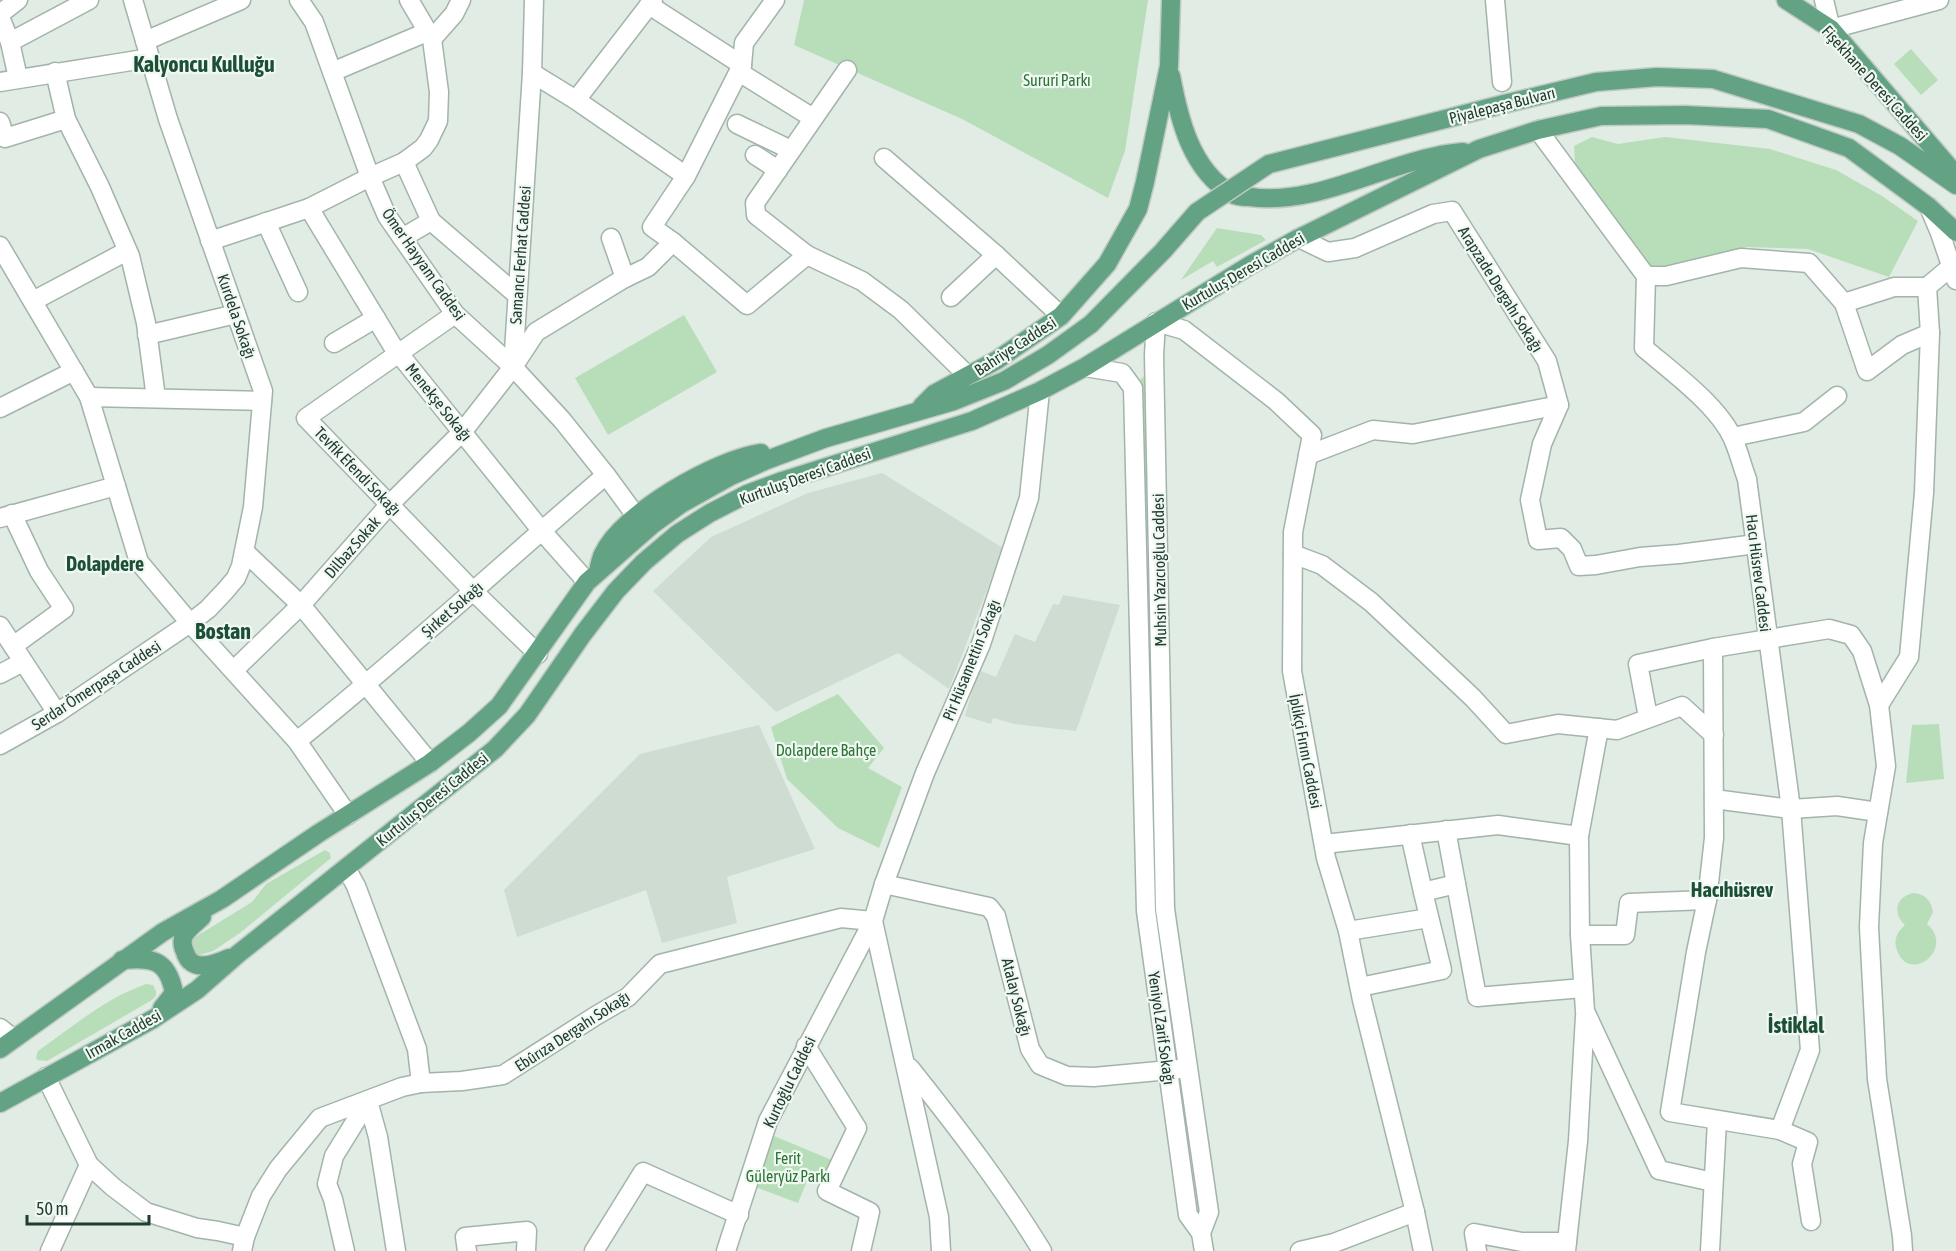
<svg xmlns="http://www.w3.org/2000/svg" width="1956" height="1251" font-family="'Asap Condensed',sans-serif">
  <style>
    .built { fill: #cedcd2 }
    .green { fill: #b8deb9 }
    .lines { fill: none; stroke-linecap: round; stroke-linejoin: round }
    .minor-casing { stroke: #a3b4aa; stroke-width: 21 }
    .major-casing { stroke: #c1c9c4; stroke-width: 21 }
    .minor { stroke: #fff; stroke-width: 18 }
    .major { stroke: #63a383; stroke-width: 18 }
    .major-bridge-casing { stroke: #c1c9c4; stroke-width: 21; stroke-linecap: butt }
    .major-bridge { stroke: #63a383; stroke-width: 18 }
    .labels { text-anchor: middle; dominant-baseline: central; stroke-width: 4.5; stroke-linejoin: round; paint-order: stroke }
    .park-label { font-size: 16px; fill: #297533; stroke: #f1f8f3 }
    .street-label { font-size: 16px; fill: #203d2e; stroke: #f1f8f3 }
    .quarter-label { font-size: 20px; font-weight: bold; fill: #1c5036; stroke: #f1f8f3 }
    .district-label { font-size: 22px; font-weight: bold; fill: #1c5036; stroke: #f1f8f3 }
  </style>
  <rect width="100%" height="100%" fill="#e0ece4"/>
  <g class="built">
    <polygon points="882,473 1003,548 949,689 898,653 776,712 653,591 711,537 808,493"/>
    <polygon points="1063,595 1120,605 1076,731 1014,724 993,718 991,724 965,716 978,670 996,677 1015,634 1035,642 1053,604 1059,605"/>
    <polygon points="759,725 815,849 727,877 737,923 662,943 646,890 517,937 504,890 640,754"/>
  </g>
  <g class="green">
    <polygon points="804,0 1148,0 1125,151 1108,198 962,119 794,45"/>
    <polygon points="1911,49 1938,80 1921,95 1894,64"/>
    <polygon points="1592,137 1618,144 1665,137 1770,149 1836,170 1882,196 1918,221 1889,277 1808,249 1747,247 1653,270 1575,165 1574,146"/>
    <polygon points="1217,228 1261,235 1266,240 1217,267 1213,261 1181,280"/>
    <polygon points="684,315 717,372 608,435 575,378"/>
    <polygon points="1144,376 1148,379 1152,525 1148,527 1143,524 1140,380"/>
    <polygon points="1147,552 1149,556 1151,616 1149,619 1146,616 1145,555"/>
    <polygon points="1150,643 1154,646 1158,791 1153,793 1149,790 1146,647"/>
    <polygon points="838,694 884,748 868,768 902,787 879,848 838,828 787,779 771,727"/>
    <polygon points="1939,724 1944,779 1906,783 1912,725"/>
    <polygon points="325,850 330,853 331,858 240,933 213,951 199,955 193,952 192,939 252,902 266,884"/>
    <path d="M1913 893C1925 894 1931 900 1933 912L1927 924C1956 949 1909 985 1897 950 1893 940 1897 932 1905 925 1892 913 1896 897 1913 893Z"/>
    <path d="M146 984 153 985 156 991V996L152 1000 47 1061 37 1060 36 1057 38 1051C72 1027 106 998 146 984Z"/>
    <polygon points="774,1136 834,1161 820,1185 807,1181 798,1203 755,1187"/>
  </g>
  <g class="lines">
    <g class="minor-casing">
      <g id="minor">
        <polyline points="299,0 314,22 370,177 387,216 455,314 513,367 562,420 606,475 636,516"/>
        <polyline points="534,0 532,73 513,367 536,332 623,279 648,267 673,242 652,227 686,176 742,65 744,43 775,0"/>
        <polyline points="1495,0 1502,82"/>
        <polyline points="1824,0 1831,29 1939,0"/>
        <polyline points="649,5 742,65"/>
        <polyline points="0,14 18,0"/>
        <polyline points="0,17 10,42 18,78"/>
        <polyline points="432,39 454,14 461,0"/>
        <polyline points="145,41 241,0"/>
        <polyline points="10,42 89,0"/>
        <polyline points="55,72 66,119 100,187 130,256 146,323 156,398"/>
        <polyline points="332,72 427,32"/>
        <polyline points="739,72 813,118"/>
        <polyline points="532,73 576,100 686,176"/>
        <polyline points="0,82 150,58"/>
        <polyline points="576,100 653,0"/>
        <polyline points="0,122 5,138 66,119"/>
        <polyline points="737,124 791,150"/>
        <path d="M1538 130 1646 276 1644 348C1671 371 1719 406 1733 439 1739 452 1742 466 1747 479L1791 809 1810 1050 1780 1130"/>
        <polyline points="755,155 778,170"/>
        <polyline points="884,158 996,255 1061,316"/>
        <polyline points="404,162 431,221"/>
        <polyline points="1929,207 1940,233 1956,280"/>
        <polyline points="309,208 392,345 541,530 587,582"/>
        <polyline points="266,222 298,292"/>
        <polyline points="402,238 431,221 517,295"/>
        <polyline points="611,238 625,278"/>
        <polyline points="1299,238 1328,252 1355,248 1433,214 1452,211 1547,361 1559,405 1542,444 1530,500 1538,540 1561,538 1572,549 1579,566 1596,565 1640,557 1679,554 1756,544"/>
        <polyline points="210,241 309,208 370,177 404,162 423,148 429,140 438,121 439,92 432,39 409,0"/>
        <polyline points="673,242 747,305 807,255 862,281 901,310 968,376"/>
        <polyline points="0,246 89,397 139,562 190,623 297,741 348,815"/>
        <polyline points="807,255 756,215 755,203 847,70"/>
        <polyline points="1646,276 1666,276 1741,258 1809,263 1844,303 1894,287 1927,287"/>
        <polyline points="951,297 996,255"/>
        <polyline points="33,301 127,251"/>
        <polyline points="1844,303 1867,371 1902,345 1930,333"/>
        <polyline points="455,314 306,418 473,591 538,654"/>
        <polyline points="147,335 236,314"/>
        <polyline points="334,343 376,318"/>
        <polyline points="1085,367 1122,373 1133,388 1146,911 1188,1215 1201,1233 1204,1251"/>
        <polyline points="89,397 262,401"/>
        <polyline points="0,408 74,371"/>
        <polyline points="1733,437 1804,422 1837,396"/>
        <polyline points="1308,455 1373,430 1413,434 1559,405"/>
        <polyline points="12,514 39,571 64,609 13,646"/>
        <polyline points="0,518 116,486"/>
        <polyline points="245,552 301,605 430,763"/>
        <polyline points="1293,554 1322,565 1371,602 1473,698 1506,734 1558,724 1617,730 1682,706 1714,735"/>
        <polyline points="0,626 57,713"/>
        <polyline points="1713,648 1714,838 1707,900 1696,952 1670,1112 1780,1130 1808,1142 1802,1164 1811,1221"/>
        <polyline points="234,670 301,605 390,504 463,431 513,367"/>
        <polyline points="0,674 23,662"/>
        <polyline points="1879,705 1909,657 1924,493 1930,333 1927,287 1952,266"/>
        <polyline points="1648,717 1638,664 1713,648 1829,629 1851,635 1862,651 1879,705 1886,766 1873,843 1869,927 1877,1079 1902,1236 1903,1251"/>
        <polyline points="1599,728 1579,836 1580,935 1585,1011 1659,1170 1713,1182"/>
        <path d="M297 741C403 656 503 563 606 475"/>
        <polyline points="0,745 57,713 190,623 208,609 225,591 236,578 241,566 253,507 263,391 168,119 133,0"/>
        <polyline points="1714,799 1791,809 1837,806 1878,812"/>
        <polyline points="1446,830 1477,997 1583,988"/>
        <polyline points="1410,834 1423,892"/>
        <polyline points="1324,844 1498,825 1579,836"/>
        <polyline points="346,868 356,886 417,1049 421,1083"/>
        <polyline points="884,884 989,907 996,916 1030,1049 1040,1065 1067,1076 1094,1077 1180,1069"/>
        <polyline points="873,921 939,1217 941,1251"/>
        <polyline points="1348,931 1429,918"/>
        <polyline points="1580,935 1625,935 1629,903 1707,900"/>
        <polyline points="1360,987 1442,970 1423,892 1456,884"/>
        <polyline points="0,1028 14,1039"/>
        <polyline points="806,1046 857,1128 827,1191 870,1212 861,1251"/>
        <path d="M910 1068C957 1127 1003 1187 1042 1251"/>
        <polyline points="46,1077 89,1165 113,1187 146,1212 197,1228 218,1231 245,1237"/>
        <polyline points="368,1101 378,1137 396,1251"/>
        <polyline points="1201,1233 1209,1212 1165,909 1154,355 1156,322 1184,330 1276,401 1312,435 1293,532 1292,671 1326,858 1348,931 1362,1000 1415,1212 1423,1251"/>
        <polyline points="50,1251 89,1165"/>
        <polyline points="242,1251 245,1237 261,1196 278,1169 320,1118 402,1087 421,1083 462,1081 503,1075 597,1015 628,997 660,964 841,918 873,921"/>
        <polyline points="345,1251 333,1199 327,1184 334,1156 368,1101"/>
        <polyline points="467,1251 465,1237 527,1231 526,1251"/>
        <polyline points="594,1251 643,1172 739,1215"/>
        <polyline points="726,1251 768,1121 873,921 884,884 925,773 981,644 1029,498 1040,391"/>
        <polyline points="1300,1251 1334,1243 1415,1212"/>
        <polyline points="1477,1251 1474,1233 1522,1242 1567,1242"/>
        <polyline points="1566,1251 1578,1141 1585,1016"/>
        <polyline points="1710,1251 1717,1121"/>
      </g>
    </g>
    <g class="major-casing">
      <g id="major">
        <polyline points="1786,0 1831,29 1956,175"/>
        <path d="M1171 76C1179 119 1191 170 1232 194 1237 197 1245 197 1250 197 1312 206 1376 168 1436 156 1445 154 1454 153 1463 152"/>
        <polyline points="1504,104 1596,82 1657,77 1713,79 1859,124 1900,146 1956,185"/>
        <polyline points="922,406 934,394 997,360 1061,316 1107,264 1138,209 1145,182 1169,66 1171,0"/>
        <path d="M599 567C600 563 601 558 603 554 623 512 717 459 761 453"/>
        <path d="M202 917C196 923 186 929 183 938 182 942 183 948 185 952 191 973 213 965 229 958"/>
        <path d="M122 960C153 957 168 960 174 993L162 1008"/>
        <polyline points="0,1049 163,932 222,899 319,833 430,763 469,733 499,706 587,582 652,525 681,504 731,476 767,460 826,438 954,401 1004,381 1048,355 1091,324"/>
        <polyline points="0,1103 153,1019 197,990 238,954 495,749 527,715 583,634 616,591 644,562 677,534 710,513 747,494 782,481 972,421 1040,391 1085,367 1252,264 1299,238 1479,149 1538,130 1601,116 1685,115 1768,119 1849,148 1929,207 1956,232"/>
      </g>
    </g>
    <use href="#minor" class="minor"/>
    <use href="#major" class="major"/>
    <g class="major-bridge-casing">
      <polyline id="major-bridge" points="1091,324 1163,251 1197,212 1269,164 1504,104"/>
    </g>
    <use href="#major-bridge" class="major-bridge"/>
  </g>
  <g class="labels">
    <g class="park-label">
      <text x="1057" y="80">Sururi Parkı</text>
      <text x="826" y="750">Dolapdere Bahçe</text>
      <text x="788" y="1158">Ferit<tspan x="788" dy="18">Güleryüz Parkı</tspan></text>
    </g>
    <g class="street-label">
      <text transform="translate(1875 83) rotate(48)">Fişekhane Deresi Caddesi</text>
      <text transform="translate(1502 105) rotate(-14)">Piyalepaşa Bulvarı</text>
      <text transform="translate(520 255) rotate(-86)">Samancı Ferhat Caddesi</text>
      <text transform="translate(424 264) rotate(55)">Ömer Hayyam Caddesi</text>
      <text transform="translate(1243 271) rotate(-30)">Kurtuluş Deresi Caddesi</text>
      <text transform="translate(1501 289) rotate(58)">Arapzade Dergahı Sokağı</text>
      <text transform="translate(237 316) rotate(71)">Kurdela Sokağı</text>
      <text transform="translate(1015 346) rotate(-33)">Bahriye Caddesi</text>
      <text transform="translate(439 402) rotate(51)">Menekşe Sokağı</text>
      <text transform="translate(358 471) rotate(46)">Tevfik Efendi Sokağı</text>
      <text transform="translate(805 476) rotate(-20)">Kurtuluş Deresi Caddesi</text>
      <text transform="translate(352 547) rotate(-49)">Dilbaz Sokak</text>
      <text transform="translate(1159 570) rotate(-91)">Muhsin Yazıcıoğlu Caddesi</text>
      <text transform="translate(1759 573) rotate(83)">Hacı Hüsrev Caddesi</text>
      <text transform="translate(452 609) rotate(-41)">Şirket Sokağı</text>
      <text transform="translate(971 660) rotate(-68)">Pir Hüsamettin Sokağı</text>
      <text transform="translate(96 685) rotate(-33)">Serdar Ömerpaşa Caddesi</text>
      <text transform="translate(1306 751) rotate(79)">İplikçi Fırını Caddesi</text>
      <text transform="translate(432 799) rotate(-39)">Kurtuluş Deresi Caddesi</text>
      <text transform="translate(1017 997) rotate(76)">Atalay Sokağı</text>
      <text transform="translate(1162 1028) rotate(82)">Yeniyol Zarif Sokağı</text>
      <text transform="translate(572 1031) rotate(-33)">Ebûrıza Dergahı Sokağı</text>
      <text transform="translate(123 1034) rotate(-29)">Irmak Caddesi</text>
      <text transform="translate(789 1082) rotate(-64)">Kurtoğlu Caddesi</text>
    </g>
    <g class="quarter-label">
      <text x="105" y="563">Dolapdere</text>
      <text x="1732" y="889">Hacıhüsrev</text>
    </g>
    <g class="district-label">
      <text x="204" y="64">Kalyoncu Kulluğu</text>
      <text x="223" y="631">Bostan</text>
      <text x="1796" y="1025">İstiklal</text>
    </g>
  </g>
  <path d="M27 1215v9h122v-9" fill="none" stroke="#203d2e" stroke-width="3"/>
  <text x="36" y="1215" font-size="18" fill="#203d2e" stroke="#f1f8f3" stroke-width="4.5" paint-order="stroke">50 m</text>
</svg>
